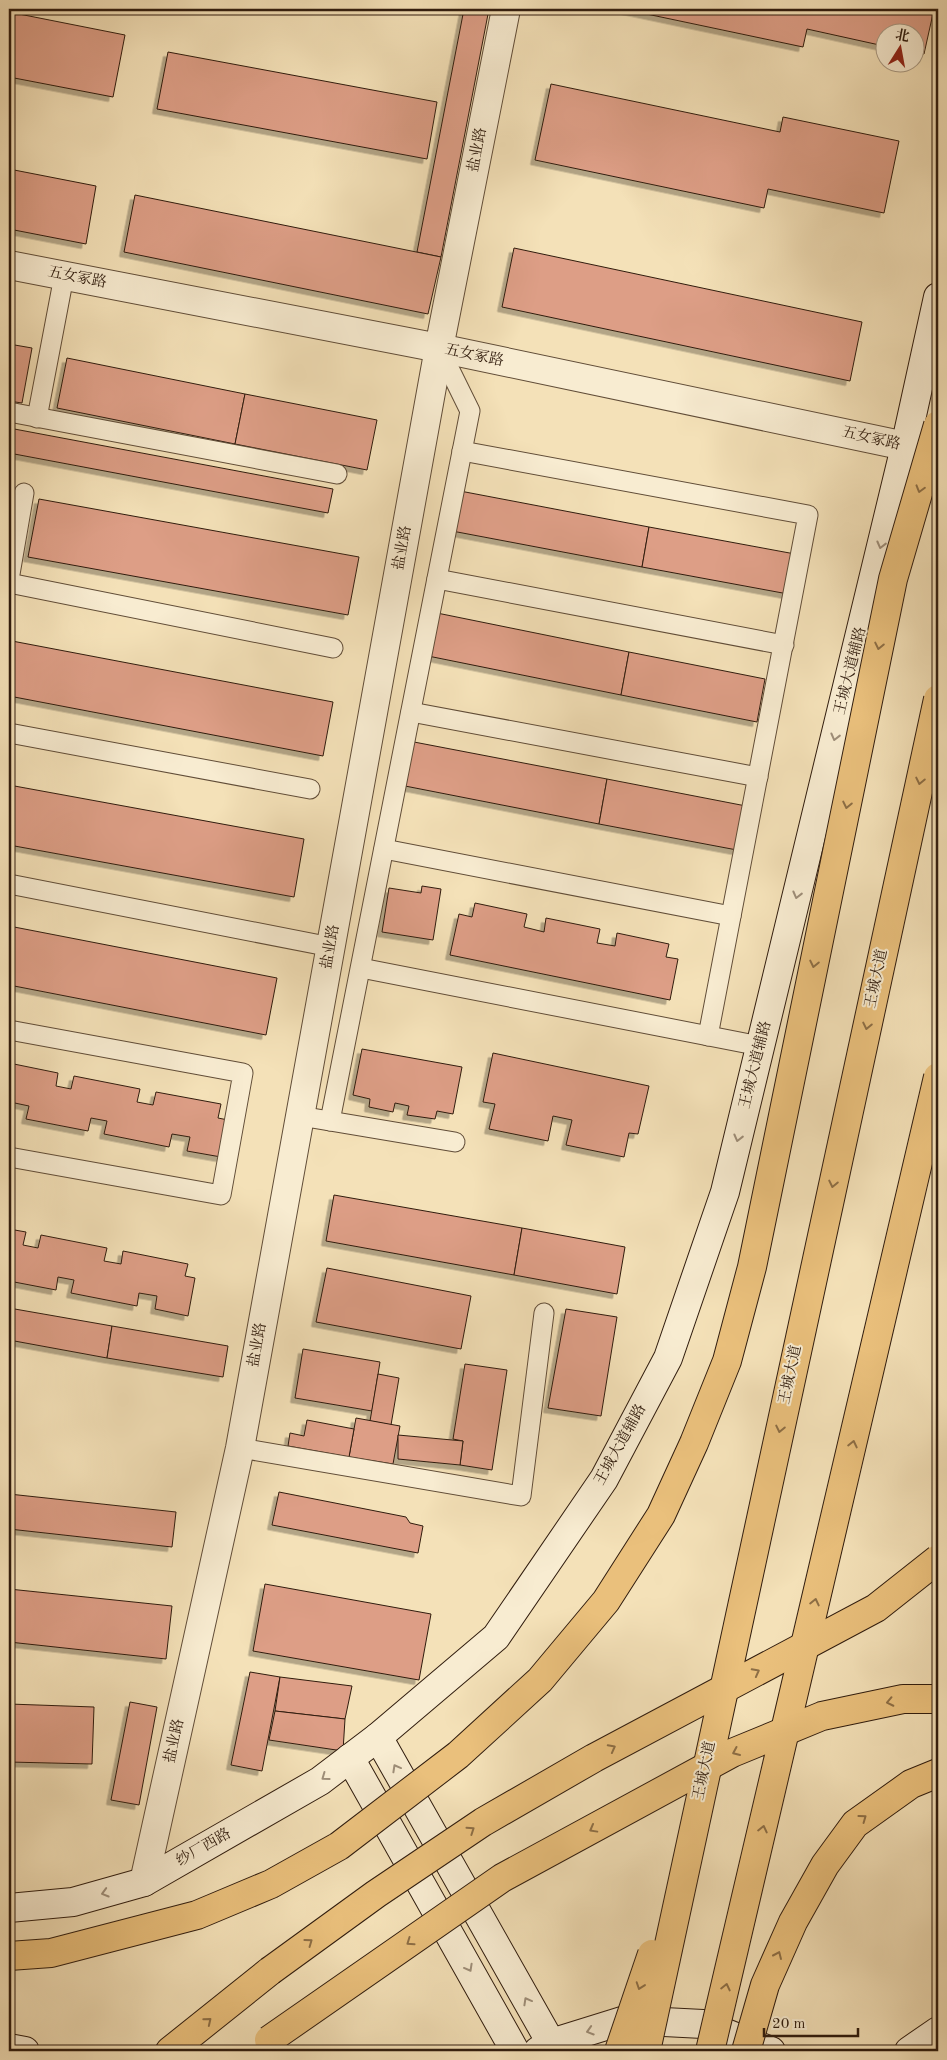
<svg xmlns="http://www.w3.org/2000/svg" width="947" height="2060" font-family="'Old Standard TT','Noto Serif SC',serif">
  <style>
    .building { fill: #dd9e86; stroke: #301c0e; filter: url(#shadow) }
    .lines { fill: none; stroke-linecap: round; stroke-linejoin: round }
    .lane-casing { stroke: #614d38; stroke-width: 21 }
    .street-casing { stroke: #614d38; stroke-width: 30 }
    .secondary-casing { stroke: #301c0e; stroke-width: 30 }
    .highway-casing { stroke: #301c0e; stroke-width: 30 }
    .lane { stroke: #f8ecd1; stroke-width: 19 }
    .street { stroke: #f8ecd1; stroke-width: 28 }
    .secondary { stroke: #f8ecd1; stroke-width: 28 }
    .highway { stroke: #eac07c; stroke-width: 28 }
    .highway-bridge-casing { stroke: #301c0e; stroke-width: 30; stroke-linecap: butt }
    .highway-bridge { stroke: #eac07c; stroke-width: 28 }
    .oneway { stroke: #8d6e45 }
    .oneway2 { stroke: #9e8e79 }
    .labels { text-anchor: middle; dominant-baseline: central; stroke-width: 4; stroke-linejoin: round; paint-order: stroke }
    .street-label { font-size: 15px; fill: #301c0e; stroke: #f8ecd1 }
  </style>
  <defs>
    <filter id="shadow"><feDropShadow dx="-4.5" dy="4.5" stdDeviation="0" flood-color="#0004"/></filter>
  </defs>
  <rect width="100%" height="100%" fill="#f4e1b8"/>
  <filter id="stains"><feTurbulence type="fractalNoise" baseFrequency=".004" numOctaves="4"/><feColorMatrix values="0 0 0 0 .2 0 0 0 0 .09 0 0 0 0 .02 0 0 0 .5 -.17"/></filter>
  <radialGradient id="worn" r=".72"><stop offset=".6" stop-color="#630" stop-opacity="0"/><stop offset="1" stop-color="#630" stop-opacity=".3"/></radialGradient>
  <g class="building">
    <polygon points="464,9 489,9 441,257 417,252"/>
    <polygon points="623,9 934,9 924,54 914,52 914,32 884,32 884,46 807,29 803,47"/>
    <polygon points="9,12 125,35 113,97 9,77"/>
    <polygon points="168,52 437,102 427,159 157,109"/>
    <polygon points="551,84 780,132 783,117 899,141 884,213 768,189 764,208 535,160"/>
    <polygon points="9,169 96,186 86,244 9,229"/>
    <polygon points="135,195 441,257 428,314 124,252"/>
    <polygon points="514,248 862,322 850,381 502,307"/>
    <polygon points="9,344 32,348 22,403 9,401"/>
    <polygon points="67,358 245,394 235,444 57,408"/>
    <polygon points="245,394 377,420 367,470 235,444"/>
    <polygon points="9,428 333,489 328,513 9,453"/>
    <polygon points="460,491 649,527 642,567 452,531"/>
    <polygon points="39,499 359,557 348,615 28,557"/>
    <polygon points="649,527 795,554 788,594 642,567"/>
    <polygon points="437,613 629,652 621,695 428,656"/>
    <polygon points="12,641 333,702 323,756 9,696 9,656"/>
    <polygon points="629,652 765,679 757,722 621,695"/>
    <polygon points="414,742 607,779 599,824 405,786"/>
    <polygon points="607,779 746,806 737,850 599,824"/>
    <polygon points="9,785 304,839 294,897 9,845"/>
    <polygon points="422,886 441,889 433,940 382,932 389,888 421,893"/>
    <polygon points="475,903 527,914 524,927 544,932 546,918 600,929 597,943 615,946 617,933 669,944 666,957 678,959 670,1000 450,955 459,914 472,917"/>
    <polygon points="9,926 277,978 266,1035 9,985"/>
    <polygon points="362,1049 462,1067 453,1114 437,1111 435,1119 407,1115 409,1106 395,1103 393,1112 369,1107 370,1099 353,1095"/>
    <polygon points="493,1053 649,1086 638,1134 629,1133 624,1157 566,1145 572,1120 553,1116 548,1141 489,1129 495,1104 483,1102"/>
    <polygon points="9,1063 58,1073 56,1086 71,1089 74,1076 140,1089 137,1102 153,1105 156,1092 221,1104 218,1118 228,1120 221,1157 187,1151 190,1137 172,1134 169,1147 104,1134 107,1121 91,1118 88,1131 26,1119 29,1106 10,1102 9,1108"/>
    <polygon points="334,1195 522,1228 514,1275 326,1241"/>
    <polygon points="522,1228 625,1247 617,1294 514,1275"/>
    <polygon points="9,1229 26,1232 23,1245 38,1248 41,1235 107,1248 104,1261 121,1264 123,1251 188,1264 185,1276 195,1278 188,1316 155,1309 157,1296 139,1293 137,1306 71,1293 74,1280 58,1277 56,1290 9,1281"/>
    <polygon points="327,1268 471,1296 461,1349 316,1322"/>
    <polygon points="9,1308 112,1326 107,1358 9,1340"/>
    <polygon points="566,1309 617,1317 601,1416 548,1408"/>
    <polygon points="112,1326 228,1346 223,1377 107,1358"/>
    <polygon points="303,1349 380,1362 372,1411 295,1398"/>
    <polygon points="465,1364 507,1370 492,1470 460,1465 463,1441 453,1439"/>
    <polygon points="378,1374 399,1378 391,1425 370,1421"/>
    <polygon points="356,1418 400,1426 393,1464 349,1457"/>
    <polygon points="307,1420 354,1429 349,1457 288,1446 290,1433 304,1436"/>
    <polygon points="398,1435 463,1441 460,1465 398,1459"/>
    <polygon points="279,1492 406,1517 410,1523 423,1526 418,1553 272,1525"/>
    <polygon points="9,1494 176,1512 172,1547 9,1529"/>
    <polygon points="265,1584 431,1614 419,1680 253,1651"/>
    <polygon points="9,1589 172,1606 166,1659 9,1642"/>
    <polygon points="250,1672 280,1677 262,1771 231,1765"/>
    <polygon points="280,1677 352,1686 345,1719 275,1711"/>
    <polygon points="130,1702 157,1707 139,1805 111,1800"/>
    <polygon points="9,1704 94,1707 92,1764 9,1762"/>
    <polygon points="275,1711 345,1719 343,1751 269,1740"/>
  </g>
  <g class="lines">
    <g class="lane-casing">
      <g id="lane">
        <polyline points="9,412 337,474"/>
        <polyline points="37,418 64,276"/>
        <polyline points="462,451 808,515 708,1036"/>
        <polyline points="437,579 784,645"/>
        <polyline points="9,580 24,493"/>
        <polyline points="9,583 333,648"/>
        <polyline points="411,712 758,777"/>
        <polyline points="9,733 310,789"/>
        <polyline points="384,849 731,916"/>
        <polyline points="9,884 331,947"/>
        <polyline points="361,968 760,1046"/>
        <polyline points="9,1030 243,1073 221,1195 9,1157"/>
        <polyline points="300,1116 455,1142"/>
        <polyline points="330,1121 470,411 439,348"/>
        <polyline points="240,1448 521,1496 544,1313"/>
      </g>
    </g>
    <g class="street-casing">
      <g id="street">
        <polyline points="9,265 439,348 929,451"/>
        <polyline points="144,1882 240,1448 439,348 506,9"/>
      </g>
    </g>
    <g class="secondary-casing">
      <g id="secondary">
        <polyline points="378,1737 551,2043"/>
        <polyline points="350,1758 515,2051"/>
        <polyline points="9,1908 73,1902 144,1882 320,1781 378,1737 496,1637 604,1479 668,1358 725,1192 905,447 938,297"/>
        <polyline points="9,2048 25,2051"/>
        <polyline points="538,2051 551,2043 625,2020 703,2024 771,2051"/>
        <polyline points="909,2051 938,2031"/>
      </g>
    </g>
    <g class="highway-casing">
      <polyline id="highway" points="170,2051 270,1971"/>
    </g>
    <use href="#lane" class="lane"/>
    <use href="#street" class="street"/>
    <use href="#secondary" class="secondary"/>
    <use href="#highway" class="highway"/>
    <g class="highway-bridge-casing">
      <g id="highway-bridge">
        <polyline points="9,1956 51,1953 197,1915 271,1884 339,1846 458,1755 540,1680 606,1601 661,1515 694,1443 727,1361 752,1267 893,579 938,425"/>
        <polyline points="270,1971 376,1894 483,1822 594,1758 876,1608 938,1559"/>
        <polyline points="269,2040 502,1878 732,1753 822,1716 903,1699 938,1699"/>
        <polyline points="619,2051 652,1954"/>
        <polyline points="646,2051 938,699"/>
        <polyline points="710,2051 938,1077"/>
        <polyline points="746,2051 765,1985 793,1922 825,1865 855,1824 911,1784 938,1773"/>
      </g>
    </g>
    <use href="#highway-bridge" class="highway-bridge"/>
  </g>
  <defs><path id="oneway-chevron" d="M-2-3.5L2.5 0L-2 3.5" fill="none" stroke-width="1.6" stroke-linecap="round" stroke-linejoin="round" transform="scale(1.25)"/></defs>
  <g class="oneway">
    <use href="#oneway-chevron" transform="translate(920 489) rotate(106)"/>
    <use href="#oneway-chevron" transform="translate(879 646) rotate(102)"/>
    <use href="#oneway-chevron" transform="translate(920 781) rotate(102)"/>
    <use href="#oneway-chevron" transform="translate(847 805) rotate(102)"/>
    <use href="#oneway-chevron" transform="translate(814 964) rotate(102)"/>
    <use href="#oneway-chevron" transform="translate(867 1026) rotate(102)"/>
    <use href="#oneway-chevron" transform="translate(833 1184) rotate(102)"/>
    <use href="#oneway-chevron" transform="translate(780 1429) rotate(102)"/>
    <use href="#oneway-chevron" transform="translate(853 1444) rotate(-77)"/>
    <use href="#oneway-chevron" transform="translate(815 1602) rotate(-77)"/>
    <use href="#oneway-chevron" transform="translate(756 1672) rotate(-28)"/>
    <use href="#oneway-chevron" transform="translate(890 1702) rotate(168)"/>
    <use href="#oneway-chevron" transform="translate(612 1748) rotate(-28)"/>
    <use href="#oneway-chevron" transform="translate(736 1752) rotate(156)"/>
    <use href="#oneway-chevron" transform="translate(863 1818) rotate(-36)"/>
    <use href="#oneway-chevron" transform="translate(593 1829) rotate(151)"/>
    <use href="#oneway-chevron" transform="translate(763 1829) rotate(-77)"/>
    <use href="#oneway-chevron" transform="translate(471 1830) rotate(-34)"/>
    <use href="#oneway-chevron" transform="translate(309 1942) rotate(-36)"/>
    <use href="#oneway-chevron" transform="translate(410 1942) rotate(145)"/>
    <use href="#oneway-chevron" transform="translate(778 1955) rotate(-66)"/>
    <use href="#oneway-chevron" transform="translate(640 1986) rotate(109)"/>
    <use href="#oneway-chevron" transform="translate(726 1987) rotate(-77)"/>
    <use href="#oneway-chevron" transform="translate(208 2021) rotate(-39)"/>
  </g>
  <g class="oneway2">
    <use href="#oneway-chevron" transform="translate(881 545) rotate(104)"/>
    <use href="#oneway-chevron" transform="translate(835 737) rotate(104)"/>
    <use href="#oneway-chevron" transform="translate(797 895) rotate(104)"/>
    <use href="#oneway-chevron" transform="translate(738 1138) rotate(104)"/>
    <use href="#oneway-chevron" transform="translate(396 1768) rotate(-119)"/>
    <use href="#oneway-chevron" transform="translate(325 1777) rotate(144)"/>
    <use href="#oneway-chevron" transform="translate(105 1893) rotate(164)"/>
    <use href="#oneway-chevron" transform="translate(469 1968) rotate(61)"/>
    <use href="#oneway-chevron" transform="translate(527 2001) rotate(-119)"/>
    <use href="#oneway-chevron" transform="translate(590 2031) rotate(163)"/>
  </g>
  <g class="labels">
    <g class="street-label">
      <text transform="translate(478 150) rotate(-79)">盐业路</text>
      <text transform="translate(77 278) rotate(11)">五女冢路</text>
      <text transform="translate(474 356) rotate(12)">五女冢路</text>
      <text transform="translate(871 439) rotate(13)">五女冢路</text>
      <text transform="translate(403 548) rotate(-80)">盐业路</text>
      <text transform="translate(851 671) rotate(-76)">王城大道辅路</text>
      <text transform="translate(331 947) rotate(-80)">盐业路</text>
      <text transform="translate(877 979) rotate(-78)">王城大道</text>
      <text transform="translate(756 1065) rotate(-76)">王城大道辅路</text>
      <text transform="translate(258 1345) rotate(-80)">盐业路</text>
      <text transform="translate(791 1375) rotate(-78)">王城大道</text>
      <text transform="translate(621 1445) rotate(-61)">王城大道辅路</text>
      <text transform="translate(175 1741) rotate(-78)">盐业路</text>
      <text transform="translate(705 1771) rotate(-78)">王城大道</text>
      <text transform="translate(204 1848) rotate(-30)">纱厂西路</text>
    </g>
  </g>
  <rect width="947" height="2060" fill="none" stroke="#f4e1b8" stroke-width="30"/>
  <rect x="10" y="10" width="927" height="2040" fill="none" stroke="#301c0e" stroke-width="2.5"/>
  <rect x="15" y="15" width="917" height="2030" fill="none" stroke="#301c0e"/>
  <g transform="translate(900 48) rotate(11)"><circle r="24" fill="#f8ecd1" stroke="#a89983"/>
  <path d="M0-4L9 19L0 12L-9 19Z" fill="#8f2418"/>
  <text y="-8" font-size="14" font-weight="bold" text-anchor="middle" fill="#301c0e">北</text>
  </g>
  <path d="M764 2028v8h94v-8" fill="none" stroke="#301c0e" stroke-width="2.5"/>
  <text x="772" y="2028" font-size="15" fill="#301c0e" stroke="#f8ecd1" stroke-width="4" paint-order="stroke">20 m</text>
  <rect width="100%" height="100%" filter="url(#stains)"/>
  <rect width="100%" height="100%" fill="url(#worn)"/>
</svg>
